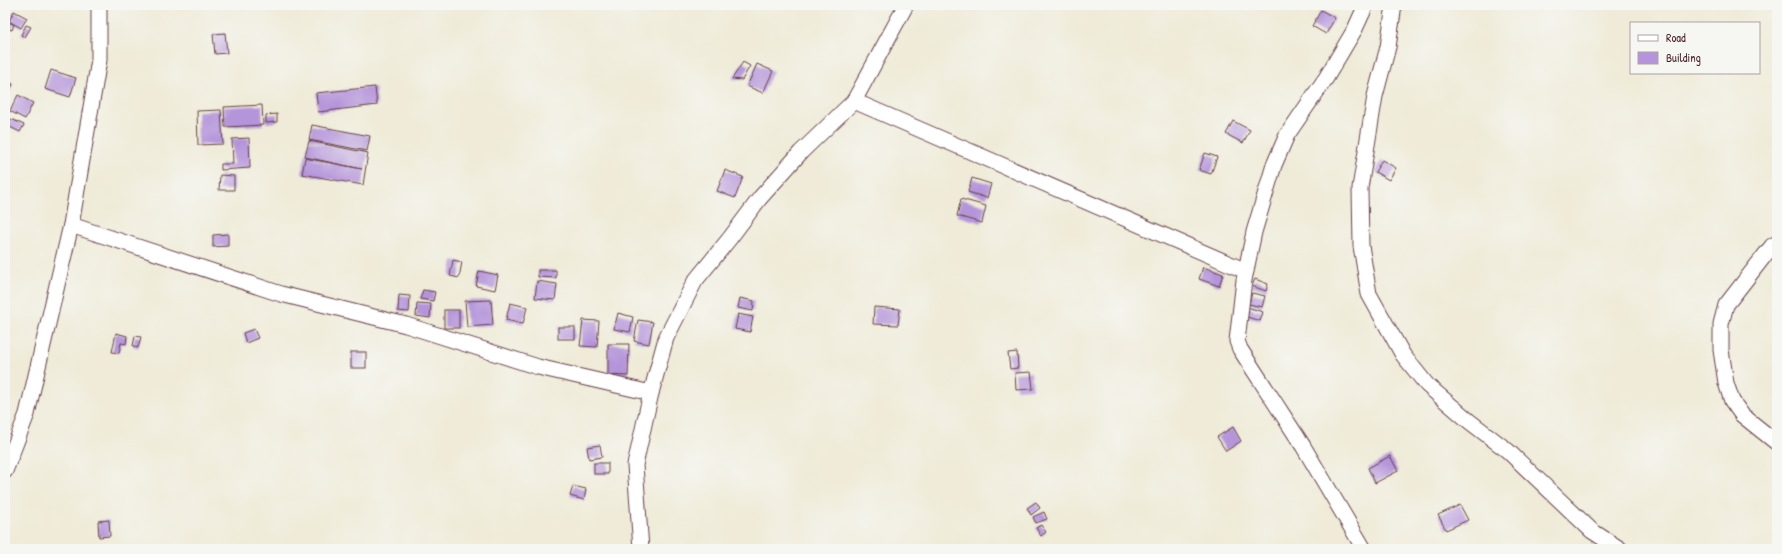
<svg xmlns="http://www.w3.org/2000/svg" width="1782" height="554" font-family="'Patrick Hand',sans-serif">
  <style>
    .building { fill: #b595da }
    .lines { fill: none; stroke-linecap: round; stroke-linejoin: round }
    .minor-casing { stroke: #633e45; stroke-width: 17 }
    .minor { stroke: #fff; stroke-width: 15 }
  </style>
  <rect width="100%" height="100%" fill="#f6f6f2"/>
  <filter id="ink" filterUnits="userSpaceOnUse"><feTurbulence type="fractalNoise" baseFrequency=".025" numOctaves="2"/><feDisplacementMap in="SourceGraphic" scale="8" xChannelSelector="R" yChannelSelector="G"/><feConvolveMatrix kernelMatrix="1 2 1 2 8 2 1 2 1" color-interpolation-filters="sRGB"/></filter>
  <filter id="wash" filterUnits="userSpaceOnUse"><feTurbulence type="fractalNoise" baseFrequency=".012" numOctaves="4" result="noise"/><feDisplacementMap in="SourceGraphic" scale="16" xChannelSelector="R" yChannelSelector="G"/><feGaussianBlur stdDeviation="0.9" result="paint"/><feColorMatrix in="noise" values="0 0 0 0 0 0 0 0 0 0 0 0 0 0 0 0 0 1.4 0 .05"/><feComposite in="paint" operator="in"/></filter>
  <g filter="url(#wash)">
    <rect width="100%" height="100%" fill="#efebd8"/>
    <g id="blocks">
      <g class="building">
        <polygon points="1321,10 1335,18 1326,34 1312,26"/>
        <polygon points="14,11 27,18 21,28 9,21"/>
        <polygon points="8,22 14,25 12,30 6,28"/>
        <polygon points="26,25 31,27 25,37 21,35"/>
        <polygon points="225,33 227,53 215,54 213,34"/>
        <polygon points="743,62 750,66 742,80 732,79"/>
        <polygon points="757,64 773,71 763,93 747,86"/>
        <polygon points="51,70 76,78 70,97 45,89"/>
        <polygon points="5,80 13,84 8,94 5,92"/>
        <polygon points="375,87 377,105 318,112 316,93"/>
        <polygon points="18,95 33,103 25,119 10,111"/>
        <polygon points="262,105 263,125 225,127 224,107"/>
        <polygon points="221,110 223,144 198,145 197,111"/>
        <polygon points="277,114 277,122 266,123 266,115"/>
        <polygon points="11,119 24,125 20,132 8,126"/>
        <polygon points="1233,121 1250,130 1243,143 1226,134"/>
        <polygon points="312,125 370,136 367,151 309,140"/>
        <polygon points="249,138 250,168 221,170 221,164 233,164 232,139"/>
        <polygon points="309,141 368,153 363,185 302,174 305,158 362,169 305,157"/>
        <polygon points="1205,153 1217,157 1211,174 1199,170"/>
        <polygon points="1382,160 1396,168 1389,180 1375,172"/>
        <polygon points="725,170 743,177 735,198 717,191"/>
        <polygon points="220,175 234,176 234,190 219,190"/>
        <polygon points="972,178 991,184 987,198 968,192"/>
        <polygon points="961,199 986,206 982,223 957,216"/>
        <polygon points="228,234 228,246 213,247 213,235"/>
        <polygon points="453,260 462,262 459,278 450,276"/>
        <polygon points="1203,267 1223,274 1219,286 1199,279"/>
        <polygon points="538,270 556,270 556,278 538,277"/>
        <polygon points="479,271 498,275 495,290 476,286"/>
        <polygon points="1255,279 1268,284 1266,291 1252,286"/>
        <polygon points="537,281 557,284 555,300 535,298"/>
        <polygon points="423,290 435,292 433,301 420,299"/>
        <polygon points="1252,293 1265,296 1262,307 1249,304"/>
        <polygon points="399,295 410,296 409,312 398,311"/>
        <polygon points="740,298 754,301 753,311 738,308"/>
        <polygon points="491,300 493,325 467,327 465,301"/>
        <polygon points="417,303 431,304 430,318 416,316"/>
        <polygon points="510,303 527,307 523,324 506,320"/>
        <polygon points="874,307 900,309 898,325 873,324"/>
        <polygon points="1247,307 1263,312 1260,321 1244,316"/>
        <rect x="444" y="310" width="15" height="18"/>
        <polygon points="618,313 633,317 630,332 614,329"/>
        <polygon points="738,314 753,317 750,332 735,329"/>
        <polygon points="583,320 599,321 597,347 580,346"/>
        <polygon points="638,320 653,322 649,344 634,341"/>
        <rect x="558" y="327" width="17" height="12"/>
        <polygon points="254,329 258,338 246,343 243,333"/>
        <polygon points="116,333 127,336 126,344 121,343 119,353 112,352"/>
        <polygon points="135,336 141,337 138,348 133,346"/>
        <polygon points="608,344 629,344 628,376 608,375"/>
        <rect x="351" y="352" width="15" height="16"/>
        <polygon points="1017,352 1018,368 1010,369 1008,353"/>
        <polygon points="1031,372 1033,389 1016,390 1015,373"/>
        <polygon points="1233,427 1241,441 1226,451 1217,437"/>
        <polygon points="600,445 602,457 589,459 587,447"/>
        <polygon points="1390,456 1398,471 1375,483 1368,468"/>
        <rect x="594" y="463" width="14" height="11"/>
        <polygon points="573,486 586,489 584,500 570,496"/>
        <polygon points="1036,502 1040,508 1031,515 1027,508"/>
        <polygon points="1460,505 1468,520 1446,530 1438,515"/>
        <polygon points="1044,512 1047,519 1036,523 1033,517"/>
        <polygon points="109,520 110,536 99,537 98,521"/>
        <polygon points="1041,525 1046,532 1041,536 1036,528"/>
      </g>
    </g>
  </g>
  <g filter="url(#ink)">
    <use href="#blocks" fill-opacity="0" stroke="#633e45" stroke-width="1"/>
    <g class="lines">
      <g class="minor-casing">
        <g id="minor">
          <polyline points="1394,5 1388,47 1375,96 1360,188 1361,246 1369,294 1403,355 1427,385 1469,421 1508,451 1592,531 1620,549"/>
          <polyline points="854,101 1246,271"/>
          <polyline points="71,225 281,294 406,325 538,367 651,393"/>
          <polyline points="1777,243 1772,246 1726,305 1721,324 1721,350 1726,383 1732,401 1742,415 1777,443"/>
          <polyline points="5,471 27,414 71,225 99,60 99,5"/>
          <polyline points="641,549 635,465 651,393 666,338 695,281 730,238 760,198 801,152 854,101 906,5"/>
          <polyline points="1364,549 1303,446 1240,349 1237,341 1244,280 1254,232 1274,165 1287,135 1326,78 1355,29 1366,5"/>
        </g>
      </g>
      <use href="#minor" class="minor"/>
    </g>
  </g>
  <rect width="1782" height="554" fill="none" stroke="#f6f6f2" stroke-width="20"/>
  <rect x="1630" y="22" width="130" height="52" fill="#f6f6f2" stroke="#b1a0a2"/>
  <rect x="1638" y="35" width="20" height="6" fill="#ffffff" stroke="#b1a0a2"/>
  <text x="1666" y="42" font-size="12" fill="#4a1f2b">Road</text>
  <rect x="1638" y="52" width="20" height="12" fill="#b595da" stroke="#b1a0a2"/>
  <text x="1666" y="62" font-size="12" fill="#4a1f2b">Building</text>
</svg>
